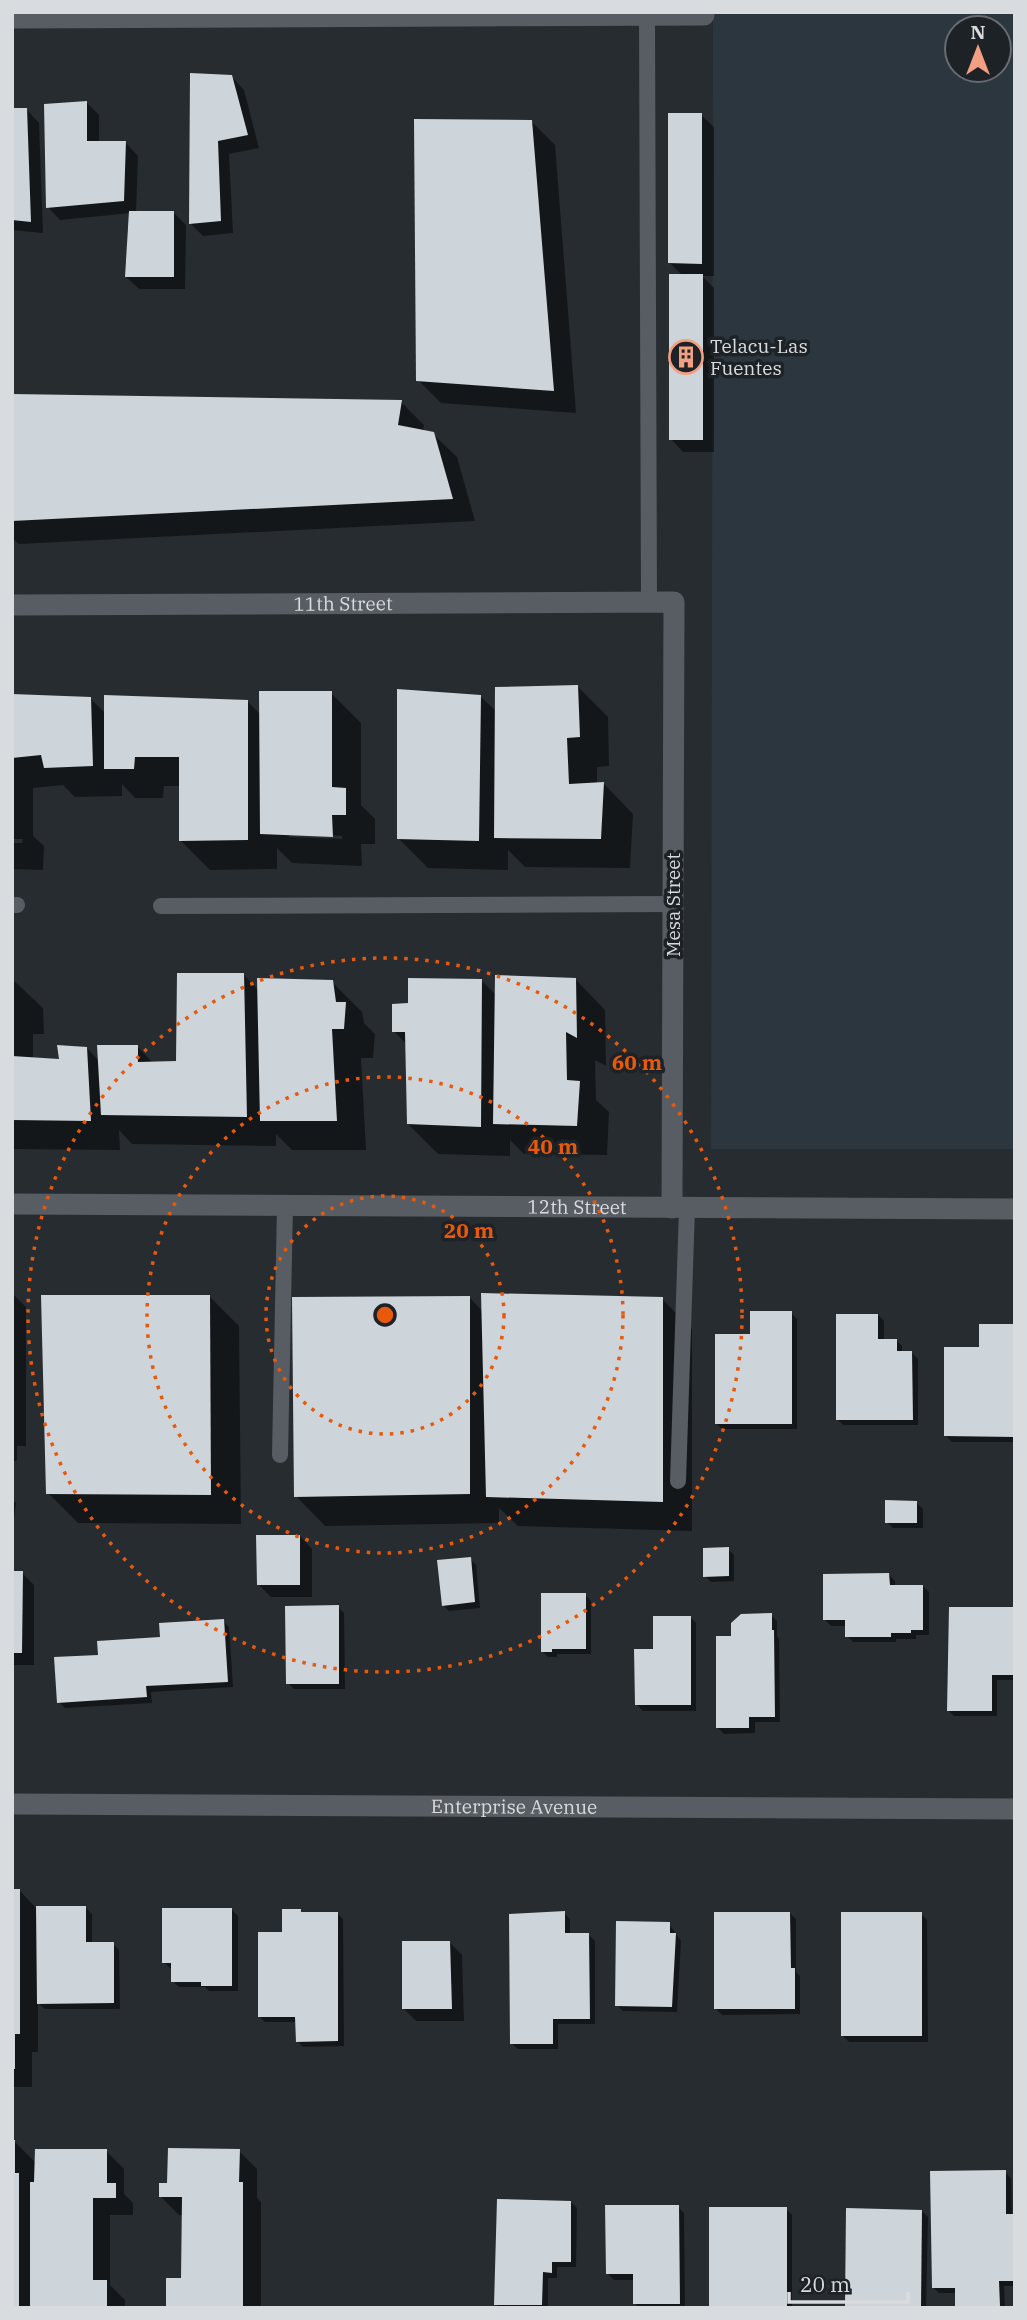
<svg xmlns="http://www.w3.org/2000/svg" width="1027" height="2320" font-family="'IBM Plex Serif',serif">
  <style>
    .built { fill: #2c363f; fill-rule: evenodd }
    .shadow { fill: #0007; fill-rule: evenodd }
    .building { fill: #cdd4da }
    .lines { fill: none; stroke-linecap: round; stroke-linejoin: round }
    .service { stroke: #575d63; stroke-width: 16 }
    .minor { stroke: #575d63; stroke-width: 21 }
    .ring { fill: none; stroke: #e8590c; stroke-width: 3.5; stroke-dasharray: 3.5 7 }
    .labels { text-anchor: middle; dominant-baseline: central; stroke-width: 7; stroke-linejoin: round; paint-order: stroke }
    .poi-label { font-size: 19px; fill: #d9dcdf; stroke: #1d2227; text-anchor: start }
    .street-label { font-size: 19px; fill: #d9dcdf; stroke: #1d2227 }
    .centre { fill: #e8590c; stroke: #1d2227; stroke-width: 3.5 }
    .ring-label { font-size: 21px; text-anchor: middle; font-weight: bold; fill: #e8590c; stroke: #1d2227; stroke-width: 7; stroke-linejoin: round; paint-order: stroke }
  </style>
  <rect width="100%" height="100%" fill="#272c31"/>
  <path class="built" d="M713 12H1015V1149H711ZM957 28H999V70H957Z"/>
  <g class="shadow">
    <polygon points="232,77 244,90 259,148 229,154 233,233 203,236 191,224"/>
    <polygon points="87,103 99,115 99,143 126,143 138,156 136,213 173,212 186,225 185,289 139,289 126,277 131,213 60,220 48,207"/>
    <polygon points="12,110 27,110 39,123 43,233 12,230"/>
    <polygon points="701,115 714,127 714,276 702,276 714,288 714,452 683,452 671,439 683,276 670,263"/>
    <polygon points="532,122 555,145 576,413 441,403 418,380"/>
    <polygon points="12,396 401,402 424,425 423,432 433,434 457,457 475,521 19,544 12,538"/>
    <polygon points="578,687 608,717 609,766 597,767 597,784 604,784 633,814 630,868 525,867 508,850 508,870 428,868 398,838 480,696 497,712"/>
    <path d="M331 693 361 723V805L375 819V844H361L362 866 292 863 277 848V869L210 870 180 840V786H164L163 798H135L122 784V796L75 797 63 785 33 788V836L44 846 43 870 12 869V843H22L23 839H12V695L90 698 106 714 248 702 261 715ZM289 833 342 836V839L289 837Z"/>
    <polygon points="244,975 259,991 332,982 362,1012 364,1023 375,1034 373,1058 361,1058 366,1150 292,1150 276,1134 276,1146 132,1144 119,1130 120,1150 12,1149 12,979 43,1008 44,1034 33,1034 33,1059 61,1061 87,1048 100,1062 138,1047 154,1064 178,1063"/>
    <polygon points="576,980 605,1010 606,1066 595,1060 596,1100 609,1112 607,1155 524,1154 510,1140 510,1156 438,1154 408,1124 407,1045 394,1031 409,1005 482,981 496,995"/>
    <polygon points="12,1293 26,1307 26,1446 17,1446 17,1460 13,1462 13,1500 16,1503 14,1519 12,1519"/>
    <polygon points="209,1296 239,1326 241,1524 78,1523 48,1493"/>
    <polygon points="470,1298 483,1312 662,1299 692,1329 692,1531 518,1526 499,1508 499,1523 325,1526 296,1496"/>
    <polygon points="791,1313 797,1319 797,1429 722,1429 716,1423 752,1336"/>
    <polygon points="878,1315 884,1321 884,1340 896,1340 902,1346 902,1353 912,1353 918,1359 918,1425 843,1425 837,1419"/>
    <polygon points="1015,1325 1015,1442 952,1442 946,1436 981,1349"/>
    <polygon points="917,1503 923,1509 923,1528 893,1528 887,1522"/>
    <polygon points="300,1536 312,1549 312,1597 271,1597 258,1584"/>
    <polygon points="728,1549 734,1555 734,1581 711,1582 705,1576"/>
    <polygon points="470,1559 476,1565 480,1608 449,1611 443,1605"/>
    <polygon points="12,1573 22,1573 34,1585 34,1665 12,1665"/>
    <polygon points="889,1575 895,1581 895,1586 923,1586 929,1592 929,1635 916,1635 916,1639 896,1639 896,1642 853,1642 847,1636 847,1626 831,1626 825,1620"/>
    <polygon points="585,1595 591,1601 591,1654 557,1654 557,1657 548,1657 542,1651"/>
    <polygon points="338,1607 344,1613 345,1689 294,1689 288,1683"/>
    <polygon points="1015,1609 1015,1680 997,1680 997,1716 954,1716 948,1710"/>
    <polygon points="771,1615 777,1621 777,1636 779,1638 780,1722 755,1722 755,1733 724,1734 718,1728 732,1638"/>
    <polygon points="690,1617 696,1623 696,1711 643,1711 637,1705 655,1651"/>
    <polygon points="223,1621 229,1627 233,1687 151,1692 152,1703 65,1708 59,1702 100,1656"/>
    <polygon points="12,1891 20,1891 36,1908 86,1908 92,1914 92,1944 113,1944 119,1950 120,2009 45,2009 38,2003 38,2052 32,2052 32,2087 12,2087"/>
    <polygon points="232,1910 238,1916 238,1991 209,1991 205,1987 179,1987 173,1981 173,1968 170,1968 164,1962"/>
    <polygon points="300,1911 303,1913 337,1913 343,1919 344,2046 303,2047 297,2041 297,2022 265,2022 259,2016 284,1933"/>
    <polygon points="564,1913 570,1919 570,1935 589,1935 595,1941 595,2024 558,2024 558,2049 518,2049 512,2044"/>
    <polygon points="790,1913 796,1919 796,1972 800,1976 800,2014 722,2015 716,2009"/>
    <polygon points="921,1914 927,1920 928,2042 849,2042 843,2036"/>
    <polygon points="669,1924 681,1941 677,2012 623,2011 617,2005"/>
    <polygon points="449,1942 462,1955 464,2021 416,2021 404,2009"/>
    <polygon points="15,2142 36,2163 106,2151 124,2169 124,2194 133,2203 133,2215 110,2215 110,2285 125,2300 125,2308 12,2308"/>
    <polygon points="239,2151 257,2169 257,2198 261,2202 261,2308 168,2308 183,2280 183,2215 179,2215 161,2197 169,2184"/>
    <polygon points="1005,2172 1011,2178 1012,2216 1015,2216 1015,2286 1004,2286 1005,2308 958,2308 957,2293 939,2293 933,2287"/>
    <polygon points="571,2202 577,2208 576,2267 557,2267 557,2278 548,2278 548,2308 499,2308 496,2304"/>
    <polygon points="678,2207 684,2213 685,2308 639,2308 635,2303 635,2280 614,2280 608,2274"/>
    <polygon points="786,2209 792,2215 792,2308 712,2308"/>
    <polygon points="922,2211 928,2217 926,2308 848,2308 847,2306"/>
  </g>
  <g class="building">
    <polygon points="190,73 232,75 248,135 218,141 221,221 189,224"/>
    <polygon points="87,101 87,141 126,141 124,201 46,208 44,104"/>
    <polygon points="12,108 27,108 31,222 12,220"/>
    <polygon points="668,113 702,113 702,264 668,263"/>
    <polygon points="414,119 532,120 554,391 416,381"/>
    <polygon points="129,211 174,211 174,277 125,277"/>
    <rect x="669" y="274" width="34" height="166"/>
    <polygon points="12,394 402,400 398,425 434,432 453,499 12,521"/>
    <polygon points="578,685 580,737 567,738 569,784 604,782 601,839 494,838 495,687"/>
    <polygon points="397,689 481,695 479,841 397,839"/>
    <polygon points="259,691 332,691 332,787 346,788 346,815 332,815 333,837 260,834"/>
    <polygon points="12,694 91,697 93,766 44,768 41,755 12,758"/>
    <polygon points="104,695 248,700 248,840 179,841 179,757 135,757 134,769 104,769"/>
    <polygon points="177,973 244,973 247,1117 101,1115 97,1045 138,1045 138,1062 176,1061"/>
    <polygon points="495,975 576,978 577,1038 566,1032 567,1080 580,1081 577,1126 493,1124"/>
    <polygon points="257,978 333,980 336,1002 346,1002 344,1029 332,1029 337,1121 260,1121"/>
    <polygon points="408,978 482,979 481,1127 407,1124 405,1032 392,1032 392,1004 408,1003"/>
    <polygon points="57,1045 87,1047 91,1121 12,1120 12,1056 59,1059"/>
    <polygon points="481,1293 663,1297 663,1502 486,1497"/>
    <polygon points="41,1295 210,1295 211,1495 46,1494"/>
    <polygon points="470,1296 470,1494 294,1497 292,1297"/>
    <polygon points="750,1311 792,1311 792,1424 715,1424 715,1334 750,1334"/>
    <polygon points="836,1314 878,1314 878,1339 897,1339 897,1351 912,1351 913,1420 836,1420"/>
    <polygon points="979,1324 1015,1324 1015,1437 944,1436 944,1347 979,1347"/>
    <polygon points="885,1500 917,1501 917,1523 885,1523"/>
    <polygon points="256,1535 300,1535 300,1585 257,1585"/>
    <polygon points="729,1547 729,1576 703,1577 703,1548"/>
    <polygon points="471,1557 475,1602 442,1606 437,1560"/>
    <polygon points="12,1571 23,1571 22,1653 12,1653"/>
    <polygon points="889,1573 890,1585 923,1585 923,1630 911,1630 911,1633 891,1633 891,1637 845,1637 845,1620 823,1620 823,1574"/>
    <polygon points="541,1593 586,1593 586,1649 552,1649 552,1652 541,1652"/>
    <polygon points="339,1605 339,1684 286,1684 285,1606"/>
    <polygon points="949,1607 1015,1607 1015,1675 992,1675 992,1711 947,1711"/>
    <polygon points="772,1613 772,1630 774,1630 775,1717 749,1717 749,1728 716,1728 716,1636 731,1636 731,1623 741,1614"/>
    <polygon points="653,1616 691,1616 691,1705 635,1705 634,1649 653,1649"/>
    <polygon points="224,1619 228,1682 146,1686 147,1697 57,1703 54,1657 98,1655 97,1641 160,1637 159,1623"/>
    <polygon points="12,1889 20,1889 20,2034 15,2034 15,2069 12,2069"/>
    <polygon points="36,1906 86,1906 86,1942 114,1942 114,2003 37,2004"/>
    <polygon points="162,1908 232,1908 232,1986 201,1986 201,1982 171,1982 171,1963 162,1963"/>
    <polygon points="282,1909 301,1909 301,1912 338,1912 338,2041 296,2042 295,2017 258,2017 258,1932 282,1932"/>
    <polygon points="565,1911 565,1933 589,1933 590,2019 553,2019 553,2044 510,2044 509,1914"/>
    <polygon points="714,1912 790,1912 791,1968 795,1968 795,2009 714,2009"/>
    <rect x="841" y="1912" width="81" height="124"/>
    <polygon points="616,1921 670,1922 670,1933 676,1933 672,2007 615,2006"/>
    <polygon points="402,1941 450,1941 452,2009 402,2009"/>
    <polygon points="12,2140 15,2140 15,2173 19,2173 19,2308 12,2308"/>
    <polygon points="168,2148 240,2149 239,2182 243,2182 243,2308 166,2308 166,2278 181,2278 182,2197 159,2197 159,2183 167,2183"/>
    <polygon points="35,2149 107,2149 107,2183 116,2183 116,2198 93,2198 93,2280 107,2280 107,2308 30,2308 30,2182 34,2182"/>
    <polygon points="1006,2170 1006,2214 1015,2214 1014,2281 999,2281 1000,2306 955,2307 955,2288 932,2288 930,2171"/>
    <polygon points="497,2199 571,2201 571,2262 552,2262 552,2273 543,2272 542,2305 494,2305"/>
    <polygon points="605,2205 679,2205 680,2304 633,2304 633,2274 606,2274"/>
    <rect x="709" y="2207" width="78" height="100"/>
    <polygon points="846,2208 922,2210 921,2308 845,2307"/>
  </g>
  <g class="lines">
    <g class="service">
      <polyline points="647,16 649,602"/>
      <polyline points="12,905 17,905"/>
      <polyline points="161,906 673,904"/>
      <polyline points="280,1455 285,1206"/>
      <polyline points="678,1481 687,1208"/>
    </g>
    <g class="minor">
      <polyline points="12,18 704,15"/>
      <path id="s1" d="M12 605 674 602 672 1208"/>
      <path id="s2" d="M12 1204 1015 1209"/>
      <path id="s3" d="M12 1804 1015 1809"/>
    </g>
  </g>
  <g class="ring">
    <circle cx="385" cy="1315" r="119"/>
    <circle cx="385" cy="1315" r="238"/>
    <circle cx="385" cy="1315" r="357"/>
  </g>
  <defs>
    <g id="building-ring" transform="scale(1.75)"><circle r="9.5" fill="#1d2227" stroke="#f39f83" stroke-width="1.5"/><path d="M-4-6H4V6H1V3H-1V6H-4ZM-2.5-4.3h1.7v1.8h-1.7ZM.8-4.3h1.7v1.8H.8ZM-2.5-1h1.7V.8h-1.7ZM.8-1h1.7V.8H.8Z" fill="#f39f83"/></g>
  </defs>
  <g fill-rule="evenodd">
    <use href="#building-ring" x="686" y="357"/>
  </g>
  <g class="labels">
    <g class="poi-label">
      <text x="710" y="346">Telacu-Las<tspan x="710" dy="22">Fuentes</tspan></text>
    </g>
    <g class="street-label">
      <text stroke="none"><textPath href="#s1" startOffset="331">11th Street</textPath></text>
      <text transform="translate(673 905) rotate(-90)">Mesa Street</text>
      <text stroke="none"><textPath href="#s2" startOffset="565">12th Street</textPath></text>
      <text stroke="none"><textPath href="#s3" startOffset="502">Enterprise Avenue</textPath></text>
    </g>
  </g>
  <circle cx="385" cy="1315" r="10" class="centre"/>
  <g class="ring-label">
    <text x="637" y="1070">60 m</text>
    <text x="553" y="1154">40 m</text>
    <text x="469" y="1238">20 m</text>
  </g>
  <rect width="1027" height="2320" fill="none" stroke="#d9dcdf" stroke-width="28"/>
  <g transform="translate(978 49)"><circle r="33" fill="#1d2227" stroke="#686c71" stroke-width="2"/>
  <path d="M0-5L12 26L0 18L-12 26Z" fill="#f39f83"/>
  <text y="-10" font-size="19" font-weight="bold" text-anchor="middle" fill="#d9dcdf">N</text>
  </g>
  <path d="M789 2292v10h119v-10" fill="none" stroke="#d9dcdf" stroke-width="3.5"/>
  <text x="800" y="2292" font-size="21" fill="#d9dcdf" stroke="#1d2227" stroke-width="5" paint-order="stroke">20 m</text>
</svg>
